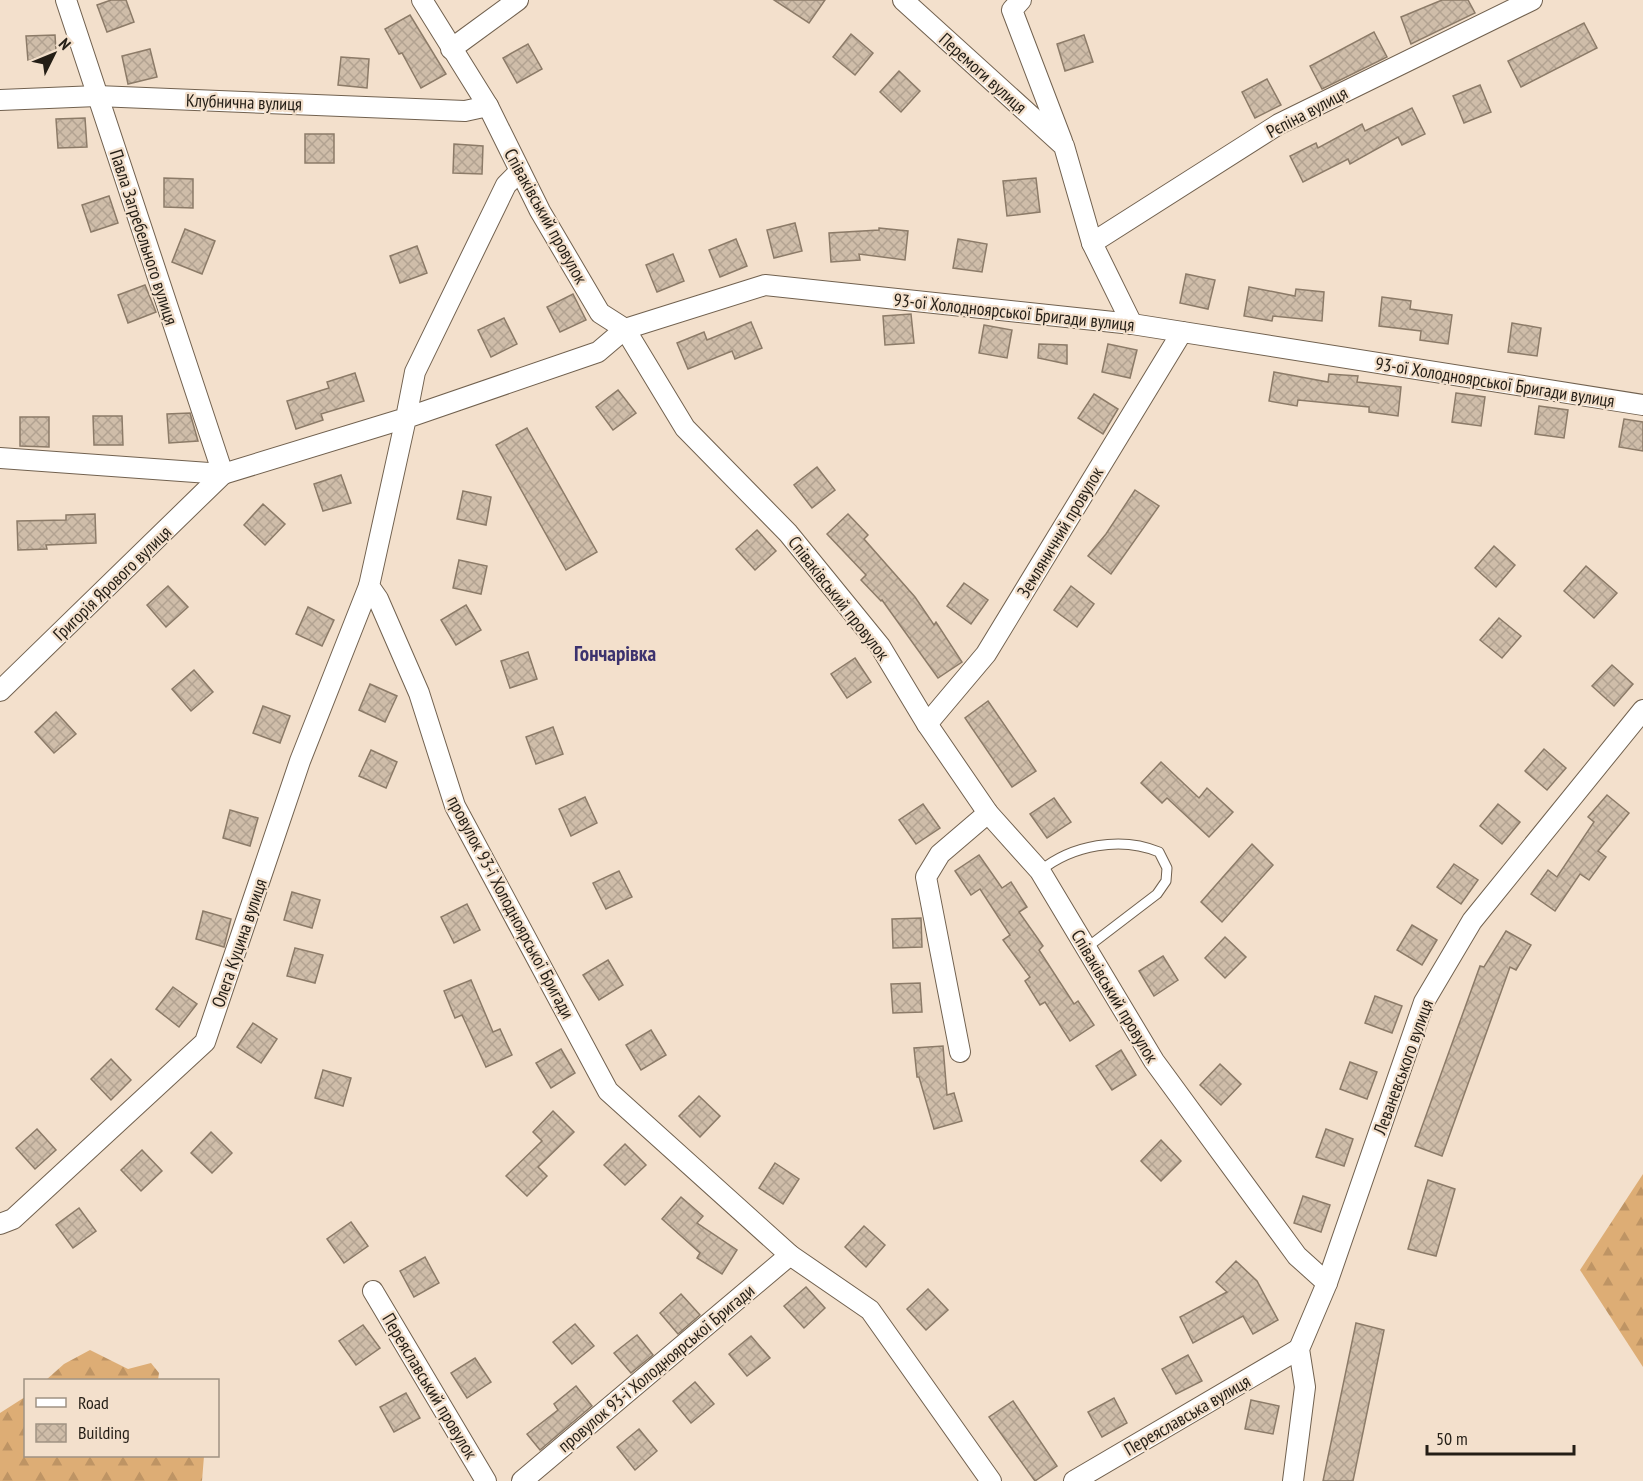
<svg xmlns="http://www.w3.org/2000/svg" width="1643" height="1481" font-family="'PT Sans Narrow',sans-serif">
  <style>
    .forest { fill: url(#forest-firs) }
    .building { fill: url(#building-cross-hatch); stroke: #8c7b68; stroke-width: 1.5 }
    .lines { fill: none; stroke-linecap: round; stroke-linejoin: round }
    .service-casing { stroke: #71614f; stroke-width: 11 }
    .minor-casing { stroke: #71614f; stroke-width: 22 }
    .service { stroke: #fff; stroke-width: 9 }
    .minor { stroke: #fff; stroke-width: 20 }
    .labels { text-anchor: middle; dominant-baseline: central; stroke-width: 4.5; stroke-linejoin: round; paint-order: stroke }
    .street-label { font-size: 18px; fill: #241e16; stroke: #f3e0cc }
    .quarter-label { font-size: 21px; font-weight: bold; fill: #3c326e; stroke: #f3e0cc }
  </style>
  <defs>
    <pattern id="forest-firs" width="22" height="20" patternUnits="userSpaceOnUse" patternTransform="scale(1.5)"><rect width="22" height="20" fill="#ddad75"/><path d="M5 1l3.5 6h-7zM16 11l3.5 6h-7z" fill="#be9464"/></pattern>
    <pattern id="building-cross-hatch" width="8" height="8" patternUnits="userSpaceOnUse" patternTransform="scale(1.5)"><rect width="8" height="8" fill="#cfbda9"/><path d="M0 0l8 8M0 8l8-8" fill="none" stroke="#b2a291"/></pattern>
  </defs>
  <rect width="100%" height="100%" fill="#f3e0cc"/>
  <g class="forest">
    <polygon points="1643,1174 1643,1367 1580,1270"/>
    <polygon points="90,1350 128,1369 151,1363 159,1373 158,1380 46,1380 64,1364"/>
    <polygon points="25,1397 26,1456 204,1456 202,1481 0,1481 0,1413"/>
  </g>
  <g class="building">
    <polygon points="111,0 126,0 134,22 107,32 97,5"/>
    <polygon points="774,0 825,0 809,23"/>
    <polygon points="1442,0 1468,0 1475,13 1411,44 1401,17"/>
    <polygon points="410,15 446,74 421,88 402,53 399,54 385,29"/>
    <polygon points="1584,23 1597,48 1521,87 1508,61"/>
    <polygon points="1374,32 1387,57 1322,89 1310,66"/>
    <polygon points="851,34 873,53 855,75 833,57"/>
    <polygon points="55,35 56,51 28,61 26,36"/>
    <polygon points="1084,35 1093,62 1065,71 1057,44"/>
    <polygon points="528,44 542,69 517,83 503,58"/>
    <polygon points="150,49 157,77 128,84 122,56"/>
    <polygon points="341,57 369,59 367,88 338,85"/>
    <polygon points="899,71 920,91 901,112 880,92"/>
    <polygon points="1267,79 1281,105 1255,118 1242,92"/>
    <polygon points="1480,85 1491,112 1464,123 1453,96"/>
    <polygon points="1412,108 1425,134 1402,145 1398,137 1350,164 1348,159 1303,182 1290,156 1316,143 1318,148 1362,124 1365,131"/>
    <polygon points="85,118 87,147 58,148 56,119"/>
    <rect x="305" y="134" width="29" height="29"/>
    <polygon points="454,144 483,146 482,174 453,173"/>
    <polygon points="164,178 193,179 193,208 164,207"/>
    <polygon points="1036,178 1040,212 1007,216 1003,181"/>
    <polygon points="109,196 118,223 91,232 82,205"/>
    <polygon points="795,223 802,251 774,258 767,230"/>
    <polygon points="879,228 908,231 905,260 859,254 860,260 831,262 829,233 879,230"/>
    <polygon points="185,229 215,241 202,274 172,262"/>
    <polygon points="736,239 747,266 720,277 709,250"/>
    <polygon points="958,239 987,244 982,272 953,268"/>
    <polygon points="417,246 427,273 400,283 390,256"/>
    <polygon points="673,254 684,281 657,292 646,265"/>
    <polygon points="1186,274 1215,280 1208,309 1180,303"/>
    <polygon points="145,285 156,312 128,323 118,295"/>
    <polygon points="1249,287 1295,296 1296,289 1324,292 1322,321 1273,316 1272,321 1244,316"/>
    <polygon points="573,294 586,320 560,332 547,307"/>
    <polygon points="1382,297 1411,301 1410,309 1452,315 1448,344 1420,340 1421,331 1379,326"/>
    <polygon points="911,314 914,343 885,345 883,316"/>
    <polygon points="504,318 517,344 491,357 478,330"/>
    <polygon points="751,322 762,348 735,359 732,351 688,369 677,343 704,332 707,340"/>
    <polygon points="1512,323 1541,328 1537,356 1508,352"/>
    <polygon points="984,325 1012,330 1007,358 979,353"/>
    <polygon points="1039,344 1067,345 1067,364 1038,358"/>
    <polygon points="1108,344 1137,350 1130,378 1102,372"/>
    <polygon points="1274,372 1328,382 1329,374 1358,376 1357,382 1401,387 1398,416 1369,412 1369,407 1298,400 1297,406 1269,401"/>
    <polygon points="355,373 364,401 321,414 323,420 296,429 287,401 329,388 327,382"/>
    <polygon points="618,390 636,413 613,430 596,407"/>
    <polygon points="1456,393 1485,397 1481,426 1452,422"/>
    <polygon points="1094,394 1118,409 1103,434 1078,418"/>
    <polygon points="1539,406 1568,410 1564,438 1535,434"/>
    <polygon points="190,413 198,441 169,443 167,414"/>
    <polygon points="93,416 122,416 123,445 94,445"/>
    <polygon points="20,417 49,417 49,447 20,446"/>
    <polygon points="1624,419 1643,422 1643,451 1619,447"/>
    <polygon points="527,428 597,552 566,570 496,445"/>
    <polygon points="817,467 835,490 812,508 794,485"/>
    <polygon points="341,475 351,503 323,511 314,484"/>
    <polygon points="1135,490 1159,506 1111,574 1088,556 1106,534"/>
    <polygon points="463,491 491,497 486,525 457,519"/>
    <polygon points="263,504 285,524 265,545 244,525"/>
    <polygon points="95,514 96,543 46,545 47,549 18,550 17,521 66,520 66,515"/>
    <polygon points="848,514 868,535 864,539 915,597 934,625 936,622 962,662 938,678 882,600 881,601 861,580 866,575 827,534"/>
    <polygon points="757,530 776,551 755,570 736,549"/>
    <polygon points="1494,546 1515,565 1496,587 1475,568"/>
    <polygon points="459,560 487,566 481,594 453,588"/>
    <polygon points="1586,566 1617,593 1594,618 1564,591"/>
    <polygon points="964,583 988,600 971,624 947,606"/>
    <polygon points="168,586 188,607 166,627 147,605"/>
    <polygon points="1071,586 1094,604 1077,627 1054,610"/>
    <polygon points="466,605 481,630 456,645 441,620"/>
    <polygon points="308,607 334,620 322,646 296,634"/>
    <polygon points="1499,618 1521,636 1502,658 1480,640"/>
    <polygon points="528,652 537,679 510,688 501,661"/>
    <polygon points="855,658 871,682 847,698 831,674"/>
    <polygon points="1612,665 1633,684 1614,706 1592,686"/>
    <polygon points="194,670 213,692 191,711 172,689"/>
    <polygon points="370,684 397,696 385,722 359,710"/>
    <polygon points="988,701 1036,771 1012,787 965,718"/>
    <polygon points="263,706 290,716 280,743 253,733"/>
    <polygon points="56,712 76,734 54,753 35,732"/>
    <polygon points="553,727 563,754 536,764 526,737"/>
    <polygon points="1544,749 1566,768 1547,790 1525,771"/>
    <polygon points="371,750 397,762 386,788 359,776"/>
    <polygon points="1161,762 1199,798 1207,788 1233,812 1209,837 1167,798 1162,803 1141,783"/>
    <polygon points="1607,795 1629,813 1598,851 1606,857 1589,880 1580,874 1555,911 1531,894 1548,870 1557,877 1594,822 1588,817"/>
    <polygon points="585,797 597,823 571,836 559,809"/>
    <polygon points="1054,798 1071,822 1047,838 1030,814"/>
    <polygon points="923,804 940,828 916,844 899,820"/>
    <polygon points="1498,804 1520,822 1502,844 1480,826"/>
    <polygon points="230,810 258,818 250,846 223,838"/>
    <polygon points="1252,844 1273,865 1222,922 1201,902"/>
    <polygon points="979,855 1002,888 1011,882 1027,907 1019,912 1043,946 1039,950 1074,1004 1078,1001 1094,1025 1070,1041 1045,1002 1040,1005 1025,981 1030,977 1003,940 1010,935 980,889 971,895 955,871"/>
    <polygon points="1454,864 1478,880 1461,904 1437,887"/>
    <polygon points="619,871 632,897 606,909 593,883"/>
    <polygon points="292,892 320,900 312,928 284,920"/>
    <polygon points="467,904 480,930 454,943 441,917"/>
    <polygon points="203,911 231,919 224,947 196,939"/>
    <polygon points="921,918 922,947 893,948 892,919"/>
    <polygon points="1412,925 1437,940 1422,965 1397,950"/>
    <polygon points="1506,931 1531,945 1516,970 1510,967 1442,1156 1415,1146 1480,966 1484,967"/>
    <polygon points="1225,937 1246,957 1225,978 1205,958"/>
    <polygon points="295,948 323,955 315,983 287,976"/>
    <polygon points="1163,956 1178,980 1154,996 1139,971"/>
    <polygon points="608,960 623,985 599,1000 583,975"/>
    <polygon points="471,980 493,1032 500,1029 512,1055 486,1067 462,1015 455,1018 444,991"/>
    <polygon points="920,983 922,1012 893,1013 891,984"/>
    <polygon points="173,987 197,1004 179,1027 156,1009"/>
    <polygon points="1375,996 1402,1006 1392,1033 1365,1023"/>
    <polygon points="253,1023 277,1039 261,1063 237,1047"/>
    <polygon points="651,1030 666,1055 641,1070 626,1045"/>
    <polygon points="943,1046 947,1095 954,1093 962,1121 934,1129 919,1077 917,1077 914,1048"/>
    <polygon points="561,1049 575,1073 551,1088 536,1063"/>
    <polygon points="1121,1050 1136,1075 1112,1090 1096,1066"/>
    <polygon points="111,1059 131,1080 111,1100 91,1079"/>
    <polygon points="1350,1062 1377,1072 1367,1099 1340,1089"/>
    <polygon points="1220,1064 1241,1084 1221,1105 1200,1085"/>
    <polygon points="323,1070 351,1078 343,1106 315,1098"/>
    <polygon points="699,1096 720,1116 700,1137 679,1116"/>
    <polygon points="553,1111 574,1132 538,1167 547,1176 527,1196 506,1176 542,1141 533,1132"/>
    <polygon points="37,1129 56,1150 35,1169 16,1148"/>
    <polygon points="1326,1129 1353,1139 1344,1166 1316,1157"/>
    <polygon points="211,1132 232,1153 212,1173 191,1153"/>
    <polygon points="1161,1140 1181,1161 1161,1181 1141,1161"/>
    <polygon points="625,1144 646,1165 625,1185 604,1165"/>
    <polygon points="142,1150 162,1171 141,1191 121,1170"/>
    <polygon points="775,1163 799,1179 783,1204 759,1188"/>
    <polygon points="1428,1180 1455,1189 1436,1256 1408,1249"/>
    <polygon points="1303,1196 1330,1205 1321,1232 1294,1223"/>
    <polygon points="681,1197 703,1216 697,1223 737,1250 722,1274 697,1258 700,1253 662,1219"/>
    <polygon points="79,1208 96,1231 73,1248 56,1225"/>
    <polygon points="351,1222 368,1246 344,1263 327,1239"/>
    <polygon points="864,1226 885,1245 866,1267 845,1247"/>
    <polygon points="425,1257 439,1283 414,1297 400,1271"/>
    <polygon points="1236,1261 1257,1281 1278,1320 1253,1334 1243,1316 1193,1343 1180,1317 1227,1292 1216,1282"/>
    <polygon points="806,1287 825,1308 804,1328 784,1306"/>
    <polygon points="928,1289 948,1310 926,1330 907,1309"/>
    <polygon points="681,1294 700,1315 678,1334 660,1313"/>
    <polygon points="1356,1323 1384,1330 1353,1481 1323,1481"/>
    <polygon points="575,1324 594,1346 572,1364 553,1342"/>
    <polygon points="363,1325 380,1348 356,1365 339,1341"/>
    <polygon points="637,1335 653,1355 631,1373 614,1353"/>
    <polygon points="751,1336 770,1358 747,1376 729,1354"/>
    <polygon points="1188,1355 1202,1381 1176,1394 1162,1369"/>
    <polygon points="475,1358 491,1382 467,1398 451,1373"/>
    <polygon points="695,1382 714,1404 691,1423 673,1401"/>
    <polygon points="576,1386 592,1406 540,1450 527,1434 558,1410 554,1404"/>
    <polygon points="406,1393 420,1418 394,1432 380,1407"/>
    <polygon points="1114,1398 1127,1423 1102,1437 1088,1412"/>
    <polygon points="1251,1400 1279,1406 1273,1434 1245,1429"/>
    <polygon points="1013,1401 1057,1466 1035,1481 989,1417"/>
    <polygon points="639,1429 657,1451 635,1470 617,1447"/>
  </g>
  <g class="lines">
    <g class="service-casing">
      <path id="service" d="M1040 871C1072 845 1121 836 1159 852L1167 868 1166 881 1157 894 1085 949"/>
    </g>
    <g class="minor-casing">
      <g id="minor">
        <polyline points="422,0 488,106 540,211 600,313 625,329 685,428 788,533 880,646 927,724 988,813 1040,871 1154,1061 1297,1256 1327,1283"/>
        <polyline points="903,0 1064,146 1092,243 1132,324"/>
        <polyline points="1021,0 1012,10 1062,141"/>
        <polyline points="451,49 518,0"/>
        <polyline points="0,100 97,96 465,111 488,106"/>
        <polyline points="1092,243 1279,124 1532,0"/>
        <polyline points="0,458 223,474 406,418 415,372 506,185 520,171"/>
        <polyline points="0,691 223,474 66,0"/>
        <polyline points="927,724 986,654 1182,332"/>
        <polyline points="960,1052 926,877 940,854 988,813"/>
        <polyline points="0,1224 13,1219 205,1042 300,761 369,586"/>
        <polyline points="373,1291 486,1481"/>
        <polyline points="522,1481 790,1255"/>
        <polyline points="991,1481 870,1310 790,1255 608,1091 455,806 419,693 378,599 369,586 406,418 598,352 625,329 765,285 1132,324 1643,405"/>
        <polyline points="1074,1481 1299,1349"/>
        <polyline points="1293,1481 1305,1387 1299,1349 1327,1283 1424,1002 1472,921 1643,710"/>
      </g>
    </g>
    <use href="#service" class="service"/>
    <use href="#minor" class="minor"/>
  </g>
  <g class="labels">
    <g class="street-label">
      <text transform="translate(983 73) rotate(42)">Перемоги вулиця</text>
      <text transform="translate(244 102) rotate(2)">Клубнична вулиця</text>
      <text transform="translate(1307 112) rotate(-28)">Рєпіна вулиця</text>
      <text transform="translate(546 216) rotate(61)">Співаківський провулок</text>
      <text transform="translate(144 237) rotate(72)">Павла Загребельного вулиця</text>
      <text transform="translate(1014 312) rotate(6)">93-ої Холодноярської Бригади вулиця</text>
      <text transform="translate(1495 382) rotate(9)">93-ої Холодноярської Бригади вулиця</text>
      <text transform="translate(1060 532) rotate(-59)">Земляничний провулок</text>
      <text transform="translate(112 583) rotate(-44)">Григорія Ярового вулиця</text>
      <text transform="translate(839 598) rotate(52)">Співаківський провулок</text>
      <text transform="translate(511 907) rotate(62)">провулок 93-ї Холодноярської Бригади</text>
      <text transform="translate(239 943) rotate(-71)">Олега Куцина вулиця</text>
      <text transform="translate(1115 996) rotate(59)">Співаківський провулок</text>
      <text transform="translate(1403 1067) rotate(-70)">Леваневського вулиця</text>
      <text transform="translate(656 1368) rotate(-40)">провулок 93-ї Холодноярської Бригади</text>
      <text transform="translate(430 1386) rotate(59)">Переяславський провулок</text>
      <text transform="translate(1187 1415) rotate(-30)">Переяславська вулиця</text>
    </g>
    <g class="quarter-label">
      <text x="615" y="653">Гончарівка</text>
    </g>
  </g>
  <rect x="24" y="1379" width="195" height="78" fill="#f3e0cc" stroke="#a09283" stroke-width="1.5"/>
  <rect x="36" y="1398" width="30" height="9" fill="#ffffff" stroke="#a09283" stroke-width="1.5"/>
  <text x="78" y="1409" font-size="18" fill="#241e16">Road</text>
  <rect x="36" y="1424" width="30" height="18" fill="url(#building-cross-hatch)" stroke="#a09283" stroke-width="1.5"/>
  <text x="78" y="1439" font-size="18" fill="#241e16">Building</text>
  <g transform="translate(54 54) rotate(47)" stroke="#f3e0cc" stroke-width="4.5" paint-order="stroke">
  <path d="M0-4.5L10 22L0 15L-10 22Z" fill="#241e16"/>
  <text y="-9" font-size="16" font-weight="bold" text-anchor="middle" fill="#241e16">N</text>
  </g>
  <path d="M1427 1445v9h147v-9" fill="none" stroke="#241e16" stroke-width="3"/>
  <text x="1436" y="1445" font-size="18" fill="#241e16" stroke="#f3e0cc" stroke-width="4.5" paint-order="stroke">50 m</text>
</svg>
